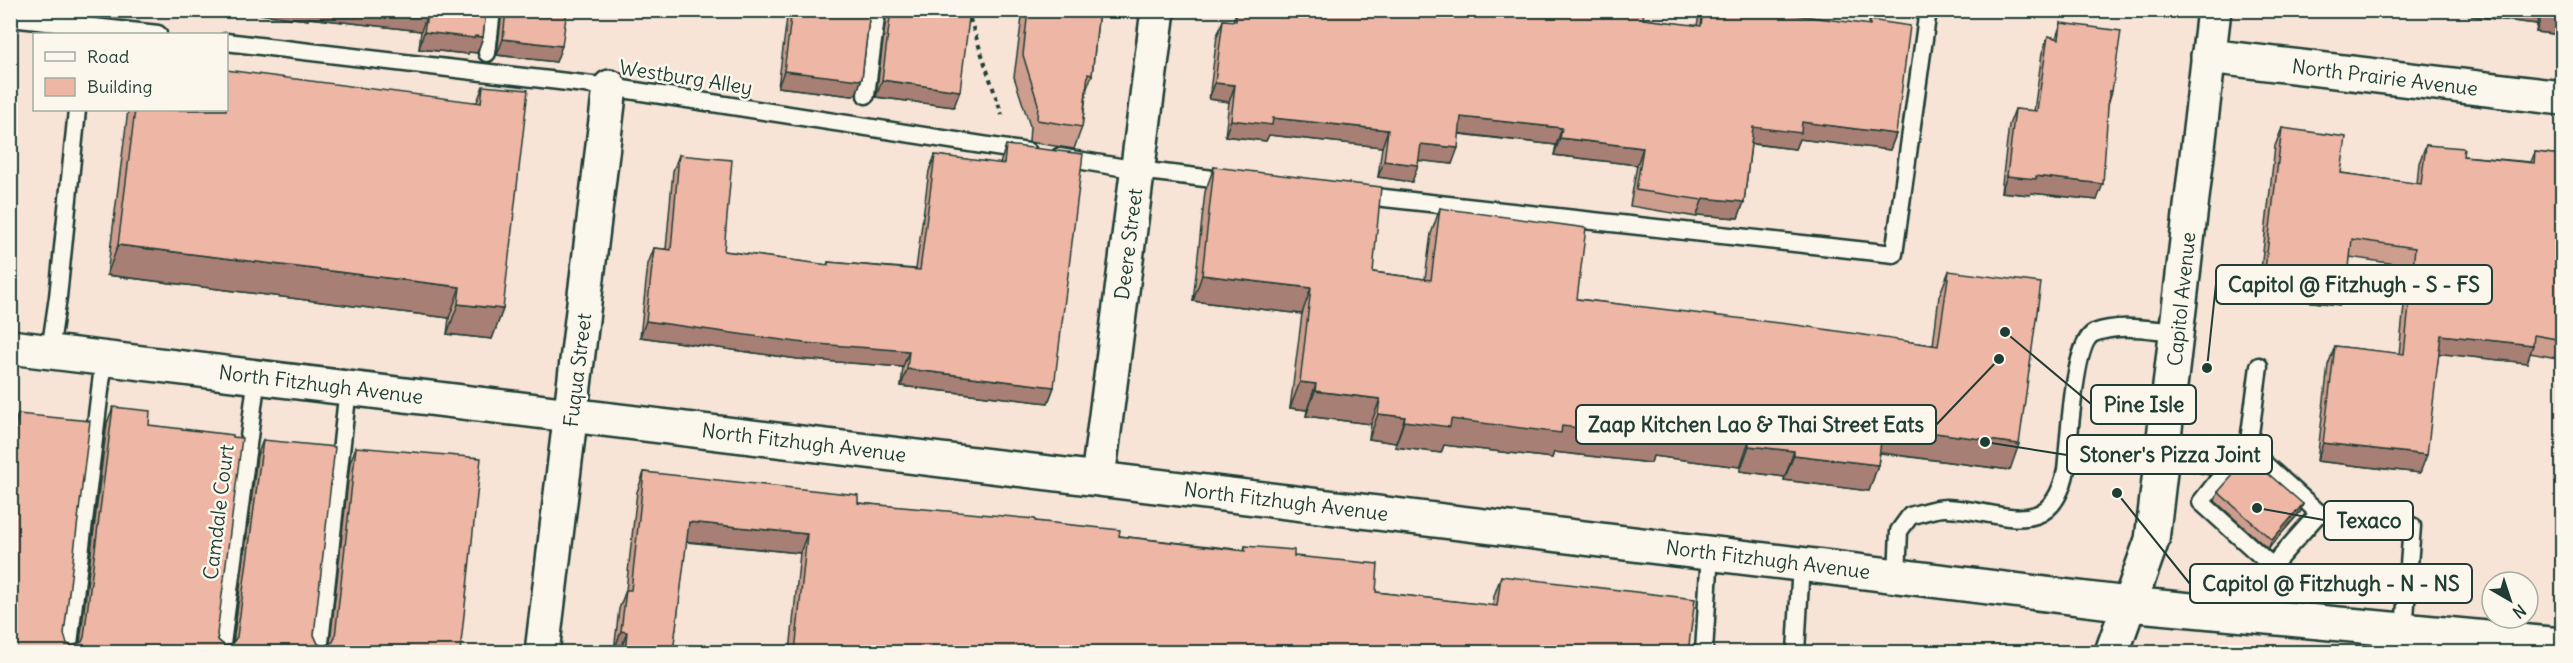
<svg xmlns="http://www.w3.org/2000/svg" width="2573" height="663" font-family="Delius,sans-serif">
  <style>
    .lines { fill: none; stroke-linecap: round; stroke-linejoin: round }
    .service-casing { stroke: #1f3d34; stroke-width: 21 }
    .minor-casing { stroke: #1f3d34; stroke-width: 38 }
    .tertiary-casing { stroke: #1f3d34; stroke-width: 38 }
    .path { stroke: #1f3d34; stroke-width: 4; stroke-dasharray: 4.5 4.5; stroke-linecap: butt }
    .service { stroke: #fbf7ec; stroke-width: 16 }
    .minor { stroke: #fbf7ec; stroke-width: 33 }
    .tertiary { stroke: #fbf7ec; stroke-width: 33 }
    .wall { fill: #cd9d8e; stroke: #1f3d34; stroke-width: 1.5 }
    .shaded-wall { fill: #a77f74; stroke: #1f3d34; stroke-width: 1.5 }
    .building { fill: #eeb6a5; stroke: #1f3d34; stroke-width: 1.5 }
    .labels { text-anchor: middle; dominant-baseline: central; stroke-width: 5; stroke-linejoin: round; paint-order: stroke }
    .street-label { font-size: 20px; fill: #1f3d34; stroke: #fbf7ec }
    .leader { fill: none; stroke: #1f3d34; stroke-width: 2 }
    .callout-dot { fill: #1f3d34; stroke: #fbf7ec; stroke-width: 2 }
    .callout { fill: #fbf7ec; stroke: #1f3d34; stroke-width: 2 }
    .callout-label { font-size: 21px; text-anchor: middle; font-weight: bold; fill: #1f3d34 }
  </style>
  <rect width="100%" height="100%" fill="#f7e4d7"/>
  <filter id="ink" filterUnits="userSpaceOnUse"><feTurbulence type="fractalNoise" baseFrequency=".0167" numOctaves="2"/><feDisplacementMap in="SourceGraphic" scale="12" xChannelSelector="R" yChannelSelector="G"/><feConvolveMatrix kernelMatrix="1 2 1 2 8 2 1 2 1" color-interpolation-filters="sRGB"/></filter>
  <g filter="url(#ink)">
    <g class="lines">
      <g class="service-casing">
        <g id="service">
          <polyline points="10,18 158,34"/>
          <polyline points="226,42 610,87 1028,152"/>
          <polyline points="487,53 492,10"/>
          <polyline points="866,95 877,10"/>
          <polyline points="1059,157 1138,170 1230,181"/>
          <polyline points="1357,195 1894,254 1928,10"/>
          <polyline points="50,351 58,297 77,110"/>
          <polyline points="2248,449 2259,366"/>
          <polyline points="2163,455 2227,469"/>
          <polyline points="2272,566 2201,502 2227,469 2248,449 2319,513"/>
          <path d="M1897 575 1899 531 1910 516C1921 513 1934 508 1946 508 1998 509 2051 545 2066 470 2069 446 2073 342 2094 333 2120 323 2151 330 2177 332"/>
          <polyline points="2266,617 2272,566 2319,513 2412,526 2404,630"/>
          <polyline points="68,652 104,358"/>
          <polyline points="221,652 257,376"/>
          <polyline points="319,652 348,388"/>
          <polyline points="1704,652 1710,552"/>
          <polyline points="1796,652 1801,563"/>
        </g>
      </g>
      <g class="minor-casing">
        <g id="minor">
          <polyline points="2208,56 2562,98"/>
          <polyline points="1098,478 1158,10"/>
          <polyline points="542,652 610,87"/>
          <polyline points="2112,652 2152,540 2214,10"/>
        </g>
      </g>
      <g class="tertiary-casing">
        <polyline id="tertiary" points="10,347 2128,604 2562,645"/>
      </g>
      <polyline class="path" points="967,10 1002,115"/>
      <use href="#service" class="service"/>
      <use href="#minor" class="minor"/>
      <use href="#tertiary" class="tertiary"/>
    </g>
    <g class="wall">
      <polygon points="260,10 486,10 483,37 477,53 469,52 468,54 419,49 421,31 309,18 308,20 260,14"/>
      <polygon points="567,10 556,62 497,55 502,11"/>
      <polygon points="788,10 870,10 862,78 856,94 853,96 778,87"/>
      <polygon points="887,10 970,10 954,107 876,97"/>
      <polygon points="1023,10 1099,10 1092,75 1087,88 1082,127 1074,149 1029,142 1030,126 1014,77"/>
      <polygon points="1237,10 1643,19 1697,26 1698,20 1702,10 1757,10 1868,25 1870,20 1896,134 1890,150 1799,139 1795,149 1751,144 1744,202 1738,218 1697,215 1697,217 1630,206 1637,165 1554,155 1556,145 1459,134 1452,164 1419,160 1412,182 1378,177 1382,147 1269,135 1266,141 1225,136 1229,102 1209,99 1217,36 1223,20 1233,21"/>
      <polygon points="2473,10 2562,10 2562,35 2536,32 2537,24 2472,16"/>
      <polygon points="2061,23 2108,103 2097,200 2031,193 2030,195 2001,192 2009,125 2015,109 2034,111 2042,53 2048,36 2056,38"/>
      <polygon points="483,86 503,309 492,339 447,334 449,318 107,275 128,110 226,110 477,102"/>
      <polygon points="2282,128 2341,173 2417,184 2419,163 2426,145 2463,156 2531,162 2535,152 2562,155 2562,359 2530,353 2527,363 2439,353 2420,473 2317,461 2328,365 2335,346 2399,354 2408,266 2350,257 2340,305 2258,296 2275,146"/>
      <polygon points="1006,145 1054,387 1048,403 901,386 903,367 798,359 640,337 648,264 654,248 666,249 673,171 679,155 724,251 827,265 828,262 916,269 929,171 935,155 1000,164"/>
      <polygon points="1214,167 1373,272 1425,279 1431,234 1440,208 1577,299 1933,345 1939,296 1949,271 2010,470 1880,453 1878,465 1869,491 1784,480 1785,477 1740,471 1740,467 1653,456 1651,463 1554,452 1552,458 1444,445 1441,453 1395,447 1396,443 1369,439 1371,424 1306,416 1307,410 1290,408 1302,314 1193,301 1205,192"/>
      <polygon points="113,407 149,425 217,634 218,640 225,646 231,645 233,643 257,456 263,440 314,635 318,644 324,646 330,643 350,463 356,447 460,652 10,652 10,442 12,430 18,414 64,634 67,644 73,646 80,643 107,423"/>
      <polygon points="644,472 858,503 1035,521 1119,536 1244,550 1245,546 1294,556 1376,592 1493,606 1494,596 1501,576 1688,652 790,652 800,553 686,542 673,652 620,652 614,651 619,609 626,590 637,492"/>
      <polygon points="2218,492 2303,504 2300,512 2268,549 2215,501"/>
    </g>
    <g class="shaded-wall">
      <polygon points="261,10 390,10 427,15 421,31 309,18 308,20 260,14"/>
      <polygon points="2474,10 2542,10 2537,24 2472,16"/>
      <polygon points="2542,15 2562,18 2562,35 2536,32"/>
      <polygon points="424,32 483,37 477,53 469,52 468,54 419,49"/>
      <polygon points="503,39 562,46 556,62 497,55"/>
      <polygon points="784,71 862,78 856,94 853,96 778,87"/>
      <polygon points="882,80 960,91 954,107 876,97"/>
      <polygon points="1215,83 1235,85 1229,102 1209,99"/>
      <polygon points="2109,91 2112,91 2107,108"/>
      <polygon points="1461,117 1562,128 1556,145 1455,133"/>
      <polygon points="1273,118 1388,130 1382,147 1269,135 1266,141 1225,136 1231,120"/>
      <polygon points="1802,122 1896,134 1890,150 1799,139 1795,149 1747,143 1753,127"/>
      <polygon points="1560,138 1643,148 1637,165 1554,155"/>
      <polygon points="1421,144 1458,148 1452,164 1415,160"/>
      <polygon points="1384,161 1418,165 1412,182 1378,177"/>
      <polygon points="2007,176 2036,176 2103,184 2097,200 2031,193 2030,195 2001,192"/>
      <polygon points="1703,198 1744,202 1738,218 1697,215"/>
      <polygon points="118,245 460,287 449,318 107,275"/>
      <polygon points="1202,275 1311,288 1302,314 1193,301"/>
      <polygon points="2264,278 2347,287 2340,305 2258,296"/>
      <polygon points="458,304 503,309 492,339 447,334"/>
      <polygon points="646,321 909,351 903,367 798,359 640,337"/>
      <polygon points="2441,335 2533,345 2527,363 2434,353"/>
      <polygon points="907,369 1054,387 1048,403 901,386"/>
      <polygon points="1300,382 1316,384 1307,410 1290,408"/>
      <polygon points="1315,391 1380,399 1371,424 1306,416"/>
      <polygon points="1378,414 1405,417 1396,443 1369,439"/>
      <polygon points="1451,419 1562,426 1661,430 1749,441 1740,467 1653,456 1651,463 1554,452 1552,458 1444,445 1441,453 1395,447 1404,421"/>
      <polygon points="1883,426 2019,444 2010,470 1874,452"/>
      <polygon points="2323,443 2427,455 2420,473 2317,461"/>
      <polygon points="1749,446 1794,451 1785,477 1740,471"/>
      <polygon points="1794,455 1878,465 1869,491 1784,480"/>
      <polygon points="2303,504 2300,512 2268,549 2272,540"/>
      <polygon points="689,522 807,534 800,553 682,541"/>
      <polygon points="621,631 627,632 620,652 614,651"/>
    </g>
    <g class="building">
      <polygon points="390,10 486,10 483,37 475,36 474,38 424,32 427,15"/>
      <polygon points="506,10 567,10 562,46 503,39"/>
      <polygon points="792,10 870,10 862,78 859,80 784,71"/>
      <polygon points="891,10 970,10 960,91 882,80"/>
      <polygon points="1028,10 1099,10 1092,75 1088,74 1082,127 1037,120 1038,104 1023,55"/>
      <polygon points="1237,10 1644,10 1643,19 1701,26 1703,10 1757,10 1870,25 1870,20 1910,26 1896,134 1802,122 1801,133 1753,127 1744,202 1703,198 1702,200 1636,190 1643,148 1560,138 1562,128 1461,117 1458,148 1421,144 1418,165 1384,161 1388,130 1273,118 1272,125 1231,120 1235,85 1215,83 1223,20 1236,21"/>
      <polygon points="2542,10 2562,10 2562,18 2542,15"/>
      <polygon points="2061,23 2121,31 2112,91 2109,91 2103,184 2036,176 2036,179 2007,176 2015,109 2037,111 2048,36 2059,39"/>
      <polygon points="226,70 481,103 483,86 528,90 503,309 458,304 460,287 118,245 135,110 226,110"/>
      <polygon points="2282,128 2346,137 2341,173 2421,184 2426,145 2464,148 2463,156 2534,163 2535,152 2562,155 2562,340 2534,335 2533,345 2441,335 2427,455 2323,443 2335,346 2404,354 2415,248 2352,239 2347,287 2264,278"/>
      <polygon points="1006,145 1083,154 1054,387 907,369 909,351 804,343 646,321 654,248 671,250 679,155 732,160 724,251 828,265 828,262 920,270 935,155 1004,164"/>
      <polygon points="1214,167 1381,187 1373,272 1431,280 1440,208 1586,228 1577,299 1796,325 1938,346 1949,271 2041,283 2019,444 1883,426 1878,465 1794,455 1794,451 1749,446 1749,441 1661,430 1660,437 1562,426 1561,433 1451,419 1450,427 1404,421 1405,417 1378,414 1380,399 1315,391 1316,384 1300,382 1311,288 1202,275"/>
      <polygon points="113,407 150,411 149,425 233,435 233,437 242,438 217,634 218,640 225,646 231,645 237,637 263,440 335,447 314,635 318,644 324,646 333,642 335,637 356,447 481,458 460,652 10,652 10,481 18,414 90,421 64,634 67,644 73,646 82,642 84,637"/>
      <polygon points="2249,457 2303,504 2272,540 2218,492"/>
      <polygon points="644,472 858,495 858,503 1035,519 1035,521 1120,530 1119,536 1245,551 1245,546 1294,550 1294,556 1378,564 1376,592 1497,606 1501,576 1695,599 1688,652 795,652 807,534 689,522 673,652 625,652 627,632 621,631 626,590 631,590"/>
    </g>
  </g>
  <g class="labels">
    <g class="street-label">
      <text transform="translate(686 77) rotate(9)">Westburg Alley</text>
      <text transform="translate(2385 77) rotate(7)">North Prairie Avenue</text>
      <text transform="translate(1128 244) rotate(-83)">Deere Street</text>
      <text transform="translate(2181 299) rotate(-84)">Capitol Avenue</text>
      <text transform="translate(577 370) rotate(-83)">Fuqua Street</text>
      <text transform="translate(321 384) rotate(7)">North Fitzhugh Avenue</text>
      <text transform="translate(804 442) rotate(7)">North Fitzhugh Avenue</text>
      <text transform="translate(1286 501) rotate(7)">North Fitzhugh Avenue</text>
      <text transform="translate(218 512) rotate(-83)">Camdale Court</text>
      <text transform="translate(1768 559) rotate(7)">North Fitzhugh Avenue</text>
    </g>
  </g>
  <path class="leader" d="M2207 368L2216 284M2005 332L2091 404M1999 359L1936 425M1985 442L2067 455M2257 508L2324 520M2117 493L2190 584"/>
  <g class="callout-dot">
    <circle cx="2207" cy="368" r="6"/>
    <circle cx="2005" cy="332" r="6"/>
    <circle cx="1999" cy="359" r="6"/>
    <circle cx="1985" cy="442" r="6"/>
    <circle cx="2257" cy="508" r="6"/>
    <circle cx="2117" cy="493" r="6"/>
  </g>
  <g class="callout">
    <rect x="2216" y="265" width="276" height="39" rx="6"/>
    <rect x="2091" y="385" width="105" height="39" rx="6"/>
    <rect x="1576" y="405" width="360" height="39" rx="6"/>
    <rect x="2067" y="435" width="205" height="39" rx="6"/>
    <rect x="2324" y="501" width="89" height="39" rx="6"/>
    <rect x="2190" y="564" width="282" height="39" rx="6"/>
  </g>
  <g class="callout-label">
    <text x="2354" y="292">Capitol @ Fitzhugh - S - FS</text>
    <text x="2144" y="412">Pine Isle</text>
    <text x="1756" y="432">Zaap Kitchen Lao &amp; Thai Street Eats</text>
    <text x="2170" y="462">Stoner's Pizza Joint</text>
    <text x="2369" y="528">Texaco</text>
    <text x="2331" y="591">Capitol @ Fitzhugh - N - NS</text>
  </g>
  <rect width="2573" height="663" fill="none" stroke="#fbf7ec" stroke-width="36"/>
  <rect x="18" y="18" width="2537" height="627" fill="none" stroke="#1f3d34" stroke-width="2" filter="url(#ink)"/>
  <rect x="33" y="33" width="195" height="78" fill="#fbf7ec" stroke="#a3ada2" stroke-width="1.5"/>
  <rect x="45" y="52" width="30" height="9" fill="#fbf7ec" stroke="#a3ada2" stroke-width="1.5"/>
  <text x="87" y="63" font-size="18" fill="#1f3d34">Road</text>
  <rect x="45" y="78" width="30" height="18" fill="#eeb6a5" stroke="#a3ada2" stroke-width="1.5"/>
  <text x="87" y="93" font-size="18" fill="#1f3d34">Building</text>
  <g transform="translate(2510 600) rotate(141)"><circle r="28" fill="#fbf7ec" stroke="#a3ada2" stroke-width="1.5"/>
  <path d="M0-4.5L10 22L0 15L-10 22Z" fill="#1f3d34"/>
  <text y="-9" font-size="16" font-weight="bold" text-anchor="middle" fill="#1f3d34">N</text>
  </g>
</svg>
